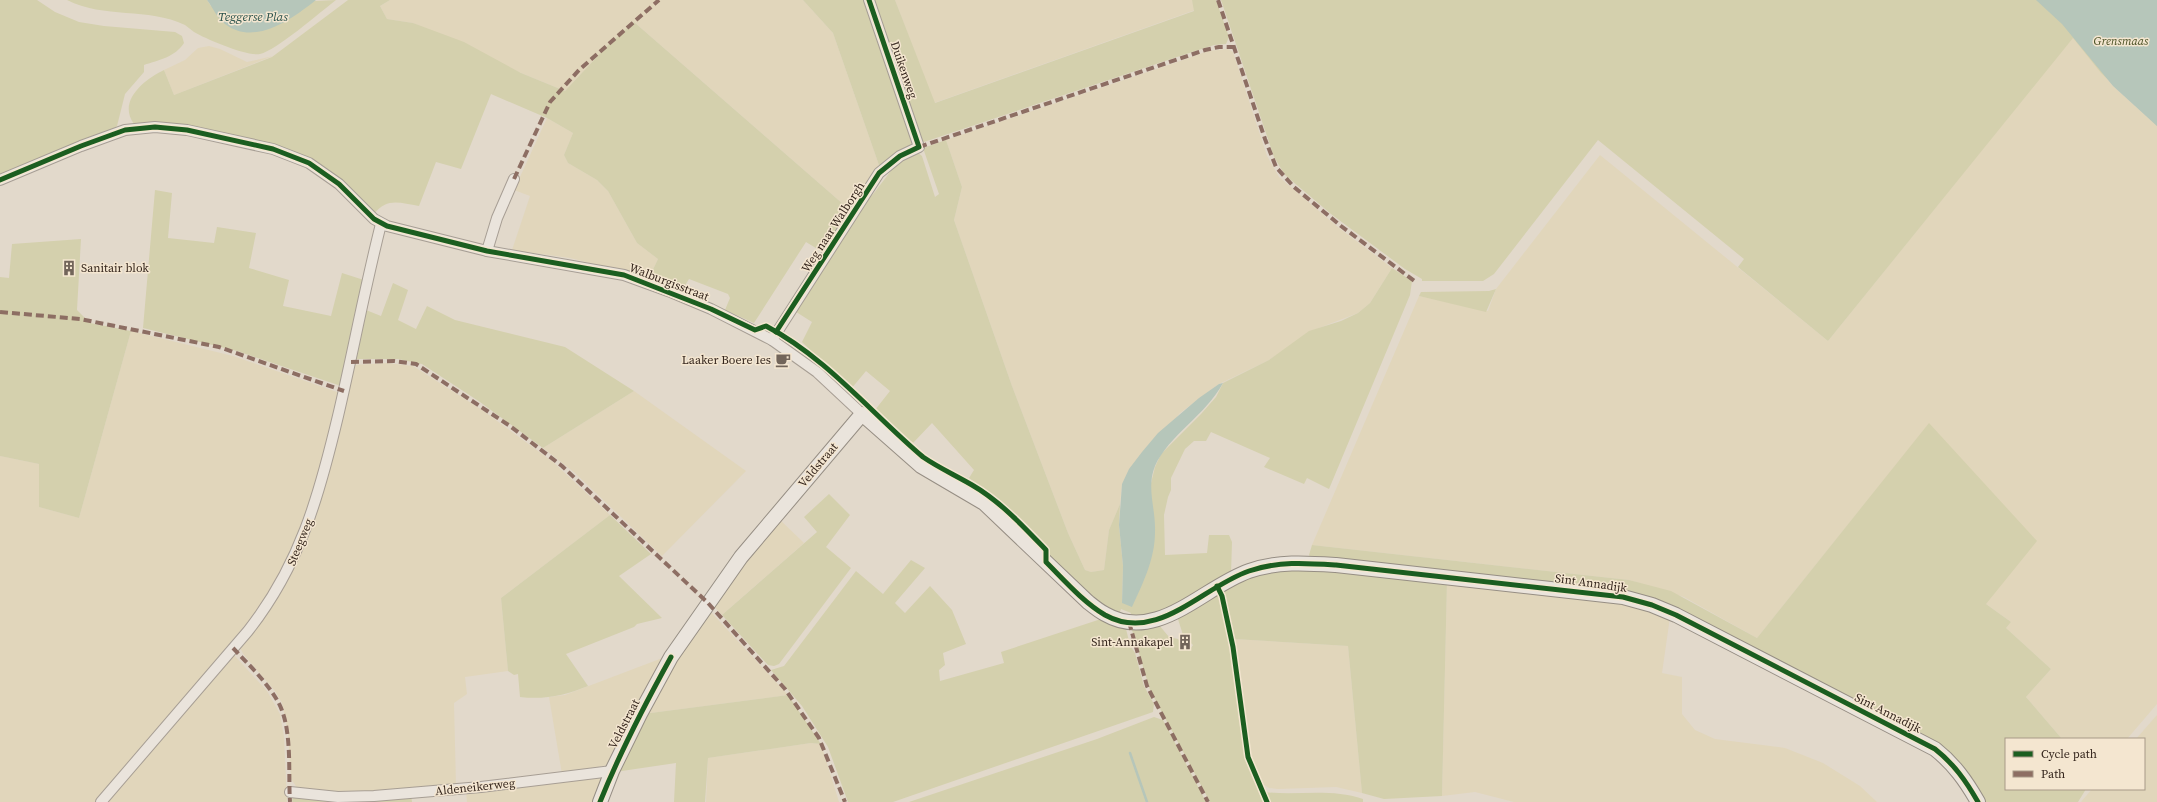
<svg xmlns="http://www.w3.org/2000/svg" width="2157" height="802" font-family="'Source Serif 4',serif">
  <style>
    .farmland { fill: #e1d6bb }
    .green { fill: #d4d0ad }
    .water { fill: #b6c6ba }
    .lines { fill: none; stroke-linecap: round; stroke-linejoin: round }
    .stream { stroke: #b6c6ba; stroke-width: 2.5 }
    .street-casing { stroke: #a79e94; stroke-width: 12 }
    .secondary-casing { stroke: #968e84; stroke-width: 16 }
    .street { stroke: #eae4dc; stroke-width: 10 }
    .secondary { stroke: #eae4dc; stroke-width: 14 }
    .quiet { stroke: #8d6e63; stroke-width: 4; stroke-dasharray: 8 4; stroke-linecap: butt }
    .cycleway-casing { stroke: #f4e6d0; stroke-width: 8 }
    .cycleway { stroke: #1b5e20; stroke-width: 5 }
    .labels { text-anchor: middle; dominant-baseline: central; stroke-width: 3; stroke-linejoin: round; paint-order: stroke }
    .park-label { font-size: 12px; font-style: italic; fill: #4a5024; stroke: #f4e6d0 }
    .street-label { font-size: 12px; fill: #35261d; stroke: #f4e6d0 }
    .poi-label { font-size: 12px; fill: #35261d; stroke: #f4e6d0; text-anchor: end }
    .water-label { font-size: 13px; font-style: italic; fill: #2d544d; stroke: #f4e6d0 }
  </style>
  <rect width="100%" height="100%" fill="#e2d9cb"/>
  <g class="farmland">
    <polygon points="390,0 803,0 833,33 880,168 851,211 634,22 608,45 565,91 521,73 413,23 387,19 380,6"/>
    <polygon points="895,0 1192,0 1195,10 934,103"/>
    <polygon points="2073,37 2113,86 2157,126 2157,704 2127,739 2062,739 2026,697 2051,669 2006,628 2011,622 1986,604 1929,424 1757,638 1684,597 1629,580 1312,545 1419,296 1488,311 1496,289 1600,155 1828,341"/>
    <polygon points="209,46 220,49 247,62 273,56 174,95 164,70 185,60 198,48"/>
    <polygon points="1228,49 1233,52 1267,156 1279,177 1339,228 1392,268 1370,303 1358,313 1319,328 1269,360 1219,384 1180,413 1122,484 1120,504 1109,530 1104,570 1091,572 1085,570 1068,533 1012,386 954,220 962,187 946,140 1186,59 1208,51"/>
    <polygon points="547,118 573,133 564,155 568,163 597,180 608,191 637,243 658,259 648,280 603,266 570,258 512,250 530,196 514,190"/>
    <polygon points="131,331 233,356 340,393 313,494 295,544 281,574 264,602 98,802 0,802 0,456 39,464 39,507 79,518"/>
    <polygon points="387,363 413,366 482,410 553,462 610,515 501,598 508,671 465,677 467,694 454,703 456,786 408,791 348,793 298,789 291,779 288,732 282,703 275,691 244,655 240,648 291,571 354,365"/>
    <polygon points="634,391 746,471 662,556 574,472 543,448"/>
    <polygon points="777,517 804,543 722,615 710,602"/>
    <polygon points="1447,581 1633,603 1670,617 1662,673 1682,677 1682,714 1695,730 1715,739 1785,748 1823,763 1860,786 1877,802 1514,802 1475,792 1442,796"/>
    <polygon points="709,610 788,695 643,714"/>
    <polygon points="1234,639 1348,646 1362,793 1336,787 1278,789 1269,788 1258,781 1251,762 1246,739 1243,697"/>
    <polygon points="234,655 267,691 280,714 284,737 287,802 108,802"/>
    <polygon points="665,657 608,765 562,774 549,697 565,695"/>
    <polygon points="2157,715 2157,802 2081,802 2092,789 2144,789 2144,739 2136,739"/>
    <polygon points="811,743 821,744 839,802 706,802 708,758"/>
    <polygon points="602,777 592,802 467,802 466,791"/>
  </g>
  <g class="green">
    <path d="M0 0H37L55 12 79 22 104 26 175 32 182 36 184 43C175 57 159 60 144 65V72L125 94 117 126 111 131 0 176Z"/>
    <path d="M67 0H207L211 6 336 0C319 13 277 50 260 54 248 57 206 39 194 32 191 30 188 27 185 25 148 7 104 19 67 0Z"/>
    <path d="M348 0H390L380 6 387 19 413 23 464 42 521 73 565 91 608 45 634 22 851 211 824 253 806 242 754 323 725 310 730 298 728 294 689 279 681 292 648 280 658 259 637 243 608 191 597 180 568 163 564 155 573 133 547 118 491 94 461 169 436 162 419 206C400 203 387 197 374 214L334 175 192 126 174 124H134C117 101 145 79 164 70L174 95 272 57Z"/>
    <polygon points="803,0 865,0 914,144 880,168 833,33"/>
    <polygon points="872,0 895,0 935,103 1194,11 1192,0 1216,0 1229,37 1226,44 1214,45 1177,57 924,142 922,141"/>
    <polygon points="1221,0 2133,0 2157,29 2157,126 2101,73 2073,38 1828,341 1738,267 1744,259 1598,140 1494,274 1483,281 1422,281 1422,279 1405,269 1331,214 1285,175 1274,157"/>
    <path d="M946 140 962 187 954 220 1012 386 1068 533 1085 570 1091 572 1104 570 1109 530 1120 504 1119 525 1123 566 1122 603 1155 530 1150 487 1155 467 1161 454 1201 414 1216 397 1223 383 1269 360 1309 331 1341 321 1358 313 1370 303 1392 268 1412 281 1410 295 1329 489 1307 478 1304 484 1264 467 1270 458 1211 432 1206 441H1194L1185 449 1171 478V490L1168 497 1164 515 1165 555 1207 553 1209 535H1229L1232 542 1231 574 1168 611 1130 617 1131 613 1121 609 1119 614 1099 604 1048 555 1046 548C1021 524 998 497 969 478L974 470 932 423 913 443 875 410 890 391 866 371 851 389 802 342 812 322 793 310 859 209 874 193 900 159 917 152 922 156 935 197 939 194 923 148Z"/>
    <polygon points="155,190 172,193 168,238 214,243 217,227 256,233 249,268 289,280 283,306 331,316 342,273 367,281 341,386 237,351 143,328"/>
    <polygon points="81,239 77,310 90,323 131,331 79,518 39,507 39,464 0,456 0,277 9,278 12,244"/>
    <polygon points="393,283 408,290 398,320 416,329 427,306 455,320 565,347 634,391 543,448 480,402 422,364 398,359 355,359 366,310 381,316"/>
    <polygon points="1496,289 1486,312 1419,296 1421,292 1489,291"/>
    <polygon points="1929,423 2037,541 1986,604 2011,622 2006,628 2051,669 2026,697 2062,739 2006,739 2006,789 2086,789 2078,802 1982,802 1961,768 1665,604 1311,558 1309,555 1312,545 1629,580 1671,591 1757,638"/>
    <polygon points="829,494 850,515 826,547 851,568 779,664 774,666 768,665 722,615 817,532 804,517"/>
    <path d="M610 515 651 554 619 576 662 618 637 624 634 627 566 654 588 686C566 695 545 700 520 697L518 674 514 675 508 671 501 598Z"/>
    <polygon points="911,560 925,568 895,603 905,613 930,586 952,610 966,644 943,653 945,665 939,670 940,681 1004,663 1001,652 1104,618 1126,629 1130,645 1135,653 1144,686 1154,704 1153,712 893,802 848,802 828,747 802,706 771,670 784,666 856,571 883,594"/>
    <polygon points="1280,567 1447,581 1442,796 1384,799 1362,793 1348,646 1234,639 1223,595 1224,586"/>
    <path d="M1217 594 1221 602C1227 628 1234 654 1237 680 1244 728 1240 757 1265 802H1210L1150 690 1132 630 1159 625 1169 637 1178 639 1189 651 1193 645 1183 635 1177 616Z"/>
    <polygon points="788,695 821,744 811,743 708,758 705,802 674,802 676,763 615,772 643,714"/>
    <polygon points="1154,717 1163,720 1206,802 909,802 1097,739"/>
    <path d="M1264 792C1297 796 1331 788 1363 799V802H1269Z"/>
    <polygon points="411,795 412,802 292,802 293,796"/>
  </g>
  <g class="water">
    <path d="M207 0H316C293 18 255 47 225 24 217 18 213 8 207 0Z"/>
    <polygon points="2036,0 2157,0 2157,126 2113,86 2062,24"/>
    <path d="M1223 383C1205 416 1169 435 1155 466 1146 488 1156 509 1155 532 1155 559 1143 583 1132 607L1122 603 1123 566 1119 525 1122 484 1129 469 1142 452 1158 433 1199 398 1219 384Z"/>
  </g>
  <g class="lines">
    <polyline class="stream" points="1130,753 1147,802"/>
    <g class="street-casing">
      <g id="street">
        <polyline points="0,180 81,146 125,130 155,127 187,130 273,149 309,163 339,184 374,219 387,226 487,251 624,275 668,291 711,309 772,340 817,372 862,414"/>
        <polyline points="487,251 497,218 514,179"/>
        <polyline points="772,340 879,173 900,156 919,147 869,0"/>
        <polyline points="290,792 338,797 374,796 481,787 612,771"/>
        <path d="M101 802 248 631C300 565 319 496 338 416 353 352 365 287 381 224"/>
      </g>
    </g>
    <g class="secondary-casing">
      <path id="secondary" d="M600 802 612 771 640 714 671 657 741 557 862 414 921 466 984 503 1088 602C1093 606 1099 611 1105 614 1157 644 1203 587 1249 571 1278 561 1306 563 1336 565L1623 597 1652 605 1676 615 1935 749C1954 764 1966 781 1978 802"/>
    </g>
    <use href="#street" class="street"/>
    <use href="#secondary" class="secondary"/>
    <g class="quiet">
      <polyline points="1218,0 1265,139 1276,167 1294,187 1341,226 1417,283"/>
      <polyline points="919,147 1205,50 1219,47 1234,47"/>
      <polyline points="514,179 550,102 579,70 659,0"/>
      <polyline points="0,312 80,319 219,347 344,391"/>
      <polyline points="351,362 394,361 416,364 510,426 562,466 708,603 785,689 819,738 845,802"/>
      <polyline points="1129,622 1147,686 1208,802"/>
      <path d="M233 648C248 664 266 681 277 700 293 726 288 772 290 802"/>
    </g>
    <g class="cycleway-casing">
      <g id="cycleway">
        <path d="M0 180 81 146 125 130 155 127 187 130 273 149 309 163 339 184 374 219 387 226 487 251 624 275 711 309 755 330 766 326C827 358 871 413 923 457 939 468 955 475 972 485 1000 501 1024 527 1046 550V562C1064 580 1083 602 1105 615 1157 644 1202 587 1249 571 1278 561 1306 563 1336 565L1623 597 1652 605 1676 615 1935 749C1954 764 1966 781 1978 802"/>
        <polyline points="776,332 879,173 900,156 919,147 869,0"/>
        <polyline points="1217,586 1222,596 1233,647 1248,757 1267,802"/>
        <path d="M600 802C620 752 645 704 671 657"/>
      </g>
    </g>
    <use href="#cycleway" class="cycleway"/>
  </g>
  <defs>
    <g id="building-bare" transform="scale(1.2)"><path d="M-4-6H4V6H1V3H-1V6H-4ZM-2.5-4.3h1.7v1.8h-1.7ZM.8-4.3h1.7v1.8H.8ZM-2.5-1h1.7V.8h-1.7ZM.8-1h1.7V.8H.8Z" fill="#72655a" stroke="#f4e6d0" stroke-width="2.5" paint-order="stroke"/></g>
    <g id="cafe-bare" transform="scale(1.2)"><path d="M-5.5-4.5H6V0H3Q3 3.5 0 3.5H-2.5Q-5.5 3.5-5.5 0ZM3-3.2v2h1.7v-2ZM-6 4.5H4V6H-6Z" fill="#72655a" stroke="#f4e6d0" stroke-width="2.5" paint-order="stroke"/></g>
  </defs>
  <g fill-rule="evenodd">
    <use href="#building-bare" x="69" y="268"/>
    <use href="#cafe-bare" x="783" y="360"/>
    <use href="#building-bare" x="1185" y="642"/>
  </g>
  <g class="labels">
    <g class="park-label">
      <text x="2121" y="41">Grensmaas</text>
    </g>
    <g class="street-label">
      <text transform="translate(904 70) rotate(71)">Duikenweg</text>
      <text transform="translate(833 227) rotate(-57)">Weg naar Walborgh</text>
      <text transform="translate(669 282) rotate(21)">Walburgisstraat</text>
      <text transform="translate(818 465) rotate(-50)">Veldstraat</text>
      <text transform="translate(300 542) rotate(-68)">Steegweg</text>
      <text transform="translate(1591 583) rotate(8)">Sint Annadijk</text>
      <text transform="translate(1888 713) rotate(27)">Sint Annadijk</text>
      <text transform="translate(624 724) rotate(-63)">Veldstraat</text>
      <text transform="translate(475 787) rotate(-6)">Aldeneikerweg</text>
    </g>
    <g class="poi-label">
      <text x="81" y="268" text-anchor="start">Sanitair blok</text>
      <text x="771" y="360">Laaker Boere Ies</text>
      <text x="1173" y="642">Sint-Annakapel</text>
    </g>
    <g class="water-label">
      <text x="253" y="16">Teggerse Plas</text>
    </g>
  </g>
  <rect x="2005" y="738" width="140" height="52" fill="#f4e6d0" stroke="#a89988"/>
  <rect x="2013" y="751" width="20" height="6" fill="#1b5e20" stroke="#a89988"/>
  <text x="2041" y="758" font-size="12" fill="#35261d">Cycle path</text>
  <rect x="2013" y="771" width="20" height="6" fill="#8d6e63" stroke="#a89988"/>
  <text x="2041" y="778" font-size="12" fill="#35261d">Path</text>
</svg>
